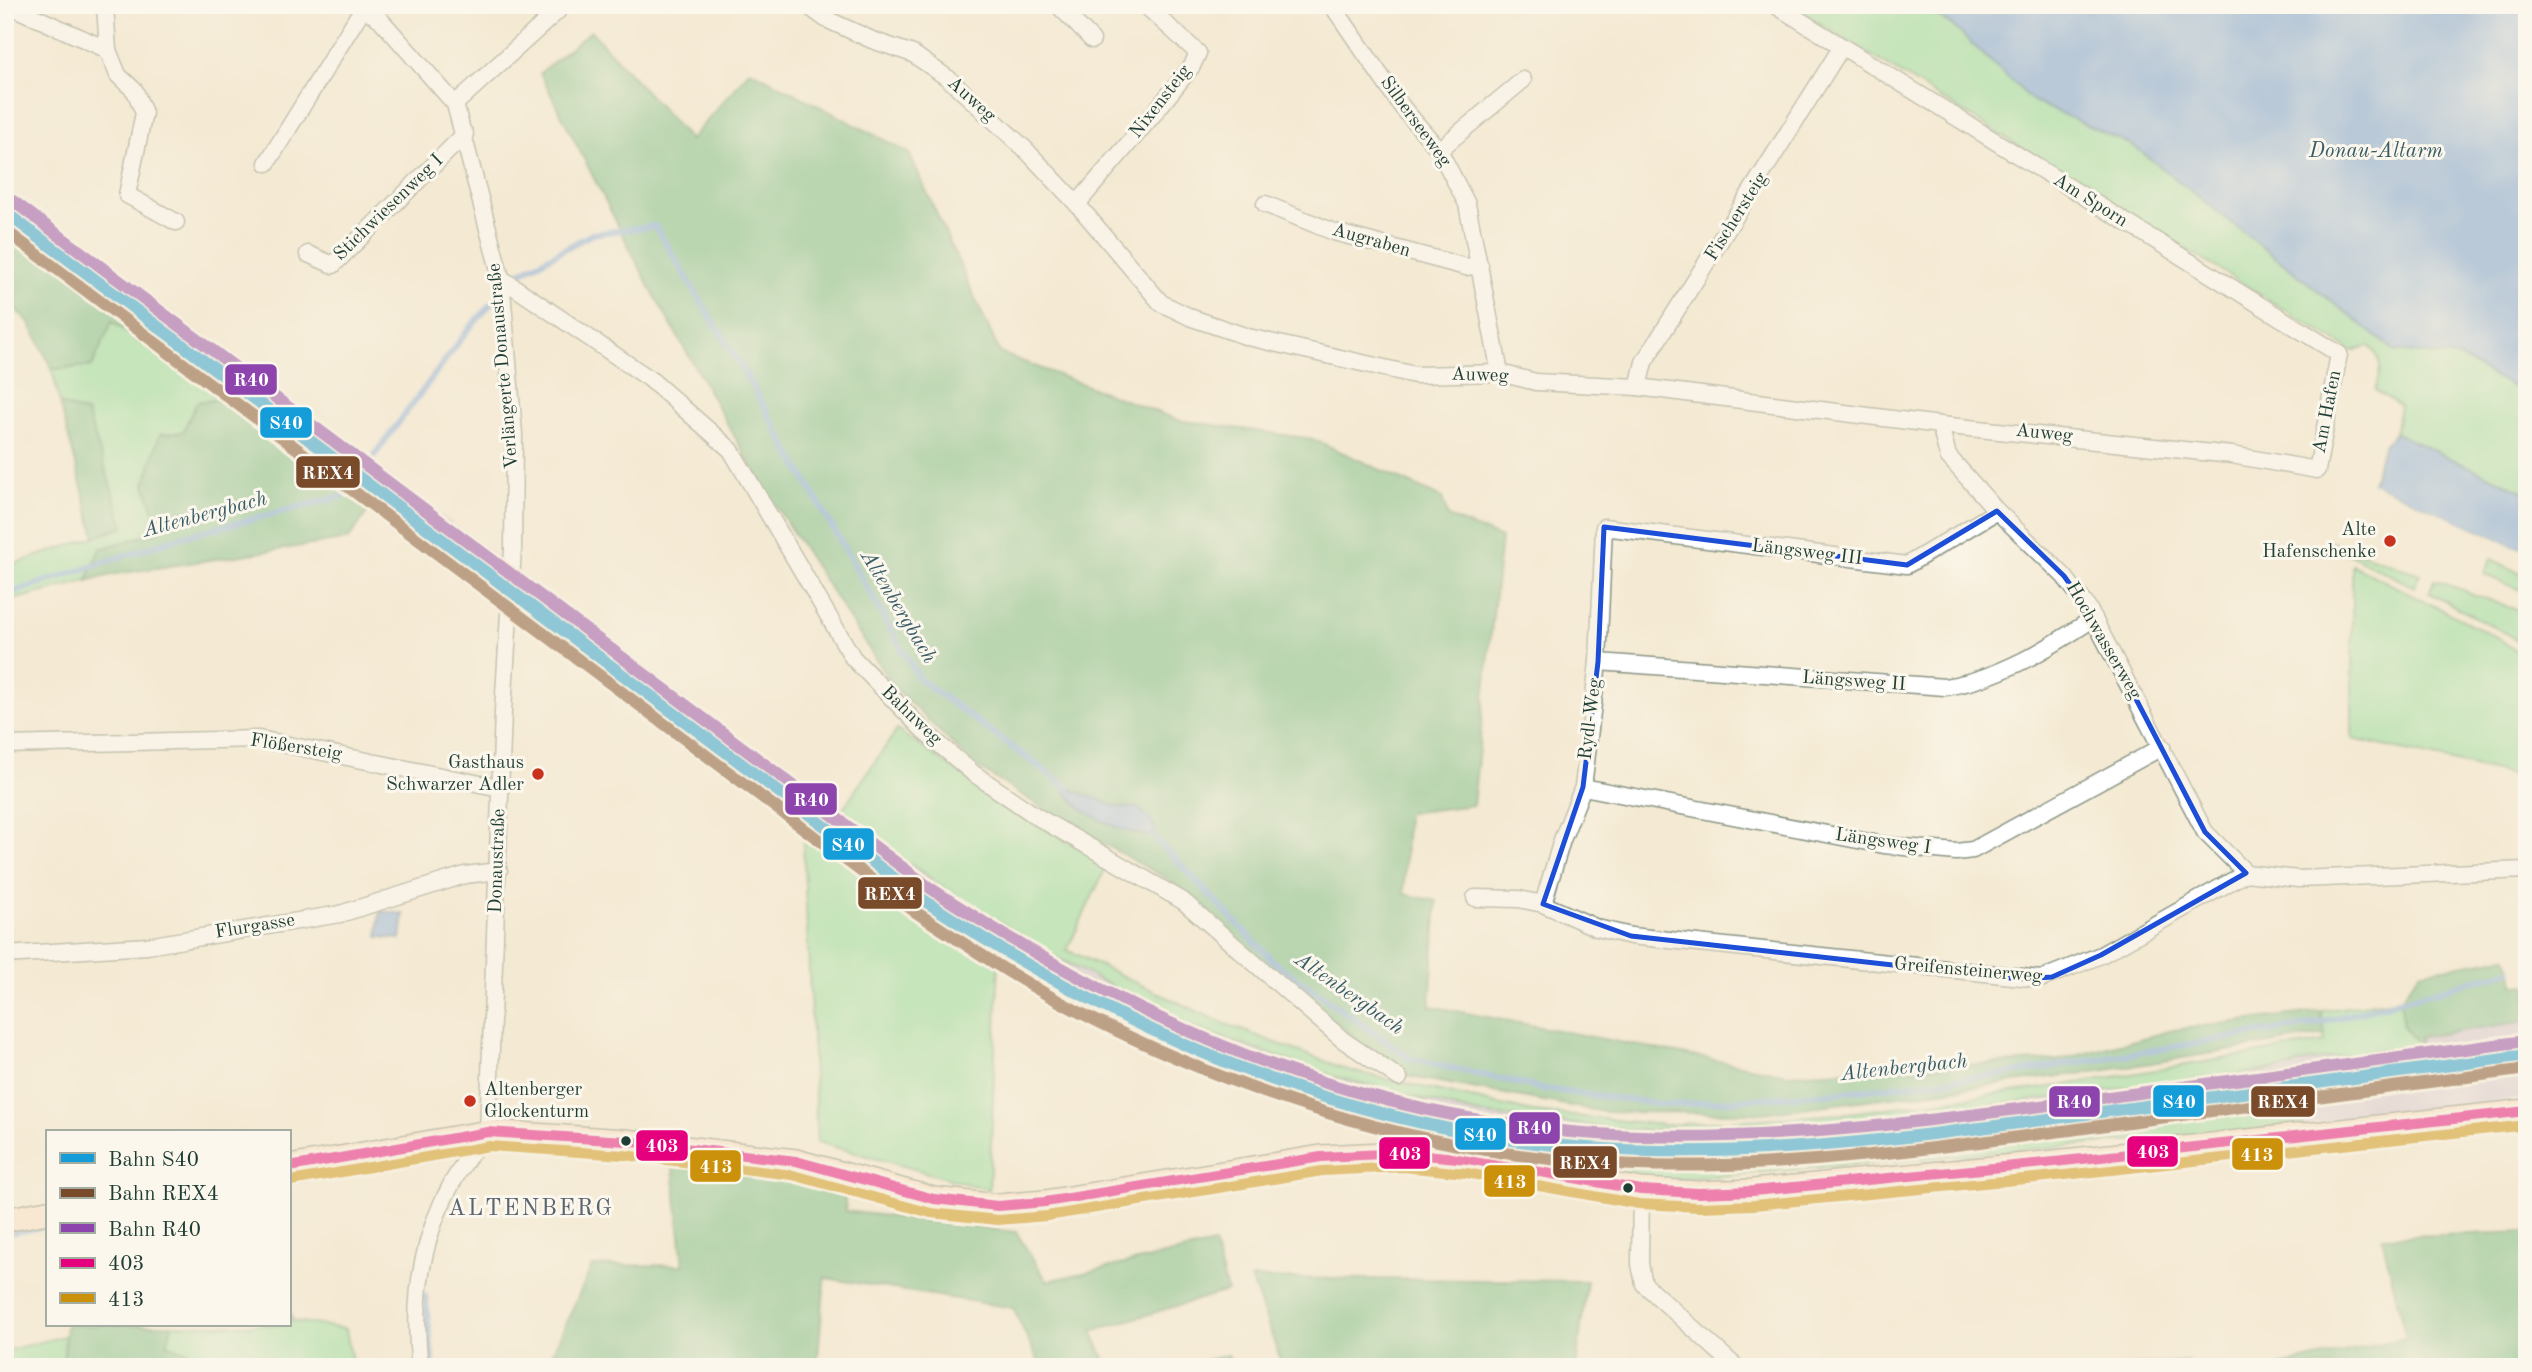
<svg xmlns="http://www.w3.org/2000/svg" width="2532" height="1372" font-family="'Old Standard TT',serif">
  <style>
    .industrial { fill: #ccbed4 }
    .green { fill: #8fdf9e; stroke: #578e69; stroke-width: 2 }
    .forest { fill: #73be85; stroke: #497e5c; stroke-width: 2 }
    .water { fill: #72a3dd; stroke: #487088; stroke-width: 2 }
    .pier { fill: #f4ead3 }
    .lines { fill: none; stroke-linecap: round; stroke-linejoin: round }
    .stream { stroke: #72a3dd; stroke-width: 6 }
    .minor-casing { stroke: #8a9484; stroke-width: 19 }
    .secondary-casing { stroke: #8a9484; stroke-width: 26 }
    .minor { stroke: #fff; stroke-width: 16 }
    .secondary { stroke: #fce5cf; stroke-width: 23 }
    .bus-1-casing { stroke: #fbf7ec; stroke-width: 16 }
    .bus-2-casing { stroke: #fbf7ec; stroke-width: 16 }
    .bus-1 { stroke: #e5007d; stroke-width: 10 }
    .bus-2 { stroke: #cc910a; stroke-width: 10 }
    .rail-1-casing { stroke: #fbf7ec; stroke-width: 18 }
    .rail-2-casing { stroke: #fbf7ec; stroke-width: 18 }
    .rail-3-casing { stroke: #fbf7ec; stroke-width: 18 }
    .rail-1 { stroke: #159dd9; stroke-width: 12 }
    .rail-2 { stroke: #7a4b2a; stroke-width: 12 }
    .rail-3 { stroke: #8e44ad; stroke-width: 12 }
    .marked { fill: none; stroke: #1d4ed8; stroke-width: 5; stroke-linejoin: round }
    .poi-dot { fill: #c8321e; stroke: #fbf7ec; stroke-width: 2.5 }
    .bus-dot { fill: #1f3d34; stroke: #fbf7ec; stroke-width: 2.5 }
    .labels { text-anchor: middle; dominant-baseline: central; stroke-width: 6; stroke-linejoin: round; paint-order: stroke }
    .street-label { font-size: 19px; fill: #1f3d34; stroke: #fbf7ec }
    .poi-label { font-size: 19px; fill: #1f3d34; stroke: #fbf7ec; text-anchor: end }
    .water-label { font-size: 21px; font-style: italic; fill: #385c67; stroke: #fbf7ec }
    .quarter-label { font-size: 23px; letter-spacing: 2px; fill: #5b6471; stroke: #fbf7ec }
    .line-badge { stroke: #fbf7ec; stroke-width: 2.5 }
    .badge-label { font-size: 19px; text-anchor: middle; font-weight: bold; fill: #fff }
  </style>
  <rect width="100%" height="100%" fill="#fbf7ec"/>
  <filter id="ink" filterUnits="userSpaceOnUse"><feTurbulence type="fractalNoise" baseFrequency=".0143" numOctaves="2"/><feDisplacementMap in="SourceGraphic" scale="14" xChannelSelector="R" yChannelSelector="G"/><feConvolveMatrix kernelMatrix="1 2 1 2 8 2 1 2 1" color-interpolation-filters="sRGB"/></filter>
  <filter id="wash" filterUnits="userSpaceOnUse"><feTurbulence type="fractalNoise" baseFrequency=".00686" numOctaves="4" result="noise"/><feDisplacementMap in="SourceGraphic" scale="28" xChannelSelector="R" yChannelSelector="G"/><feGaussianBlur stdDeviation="1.57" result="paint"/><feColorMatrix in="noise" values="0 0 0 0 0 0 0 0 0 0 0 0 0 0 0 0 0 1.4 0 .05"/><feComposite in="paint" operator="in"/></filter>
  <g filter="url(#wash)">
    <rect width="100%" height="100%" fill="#f4ead3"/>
    <polygon class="industrial" points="5,187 839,814 943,887 1061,960 1189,1026 1332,1076 1479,1114 1633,1130 1958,1111 2293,1067 2299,1063 2419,1045 2418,1037 2527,1021 2527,1098 2303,1126 2298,1098 1854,1155 1708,1165 1584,1158 1462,1144 1353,1117 1196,1061 1046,987 999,960 802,821 5,223"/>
    <g class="green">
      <path d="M1789 5H1920L1953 26 2033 101 2134 146 2395 351 2458 357 2527 394V493L2395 433 2400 406 2375 390C2381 371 2384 360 2369 346L2352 351Z"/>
      <polygon points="111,321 181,370 189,361 226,388 216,400 197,402 183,432 145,484 160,531 100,549 87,581 5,602 5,567 124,527 87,414 60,404 52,369 92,366"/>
      <polygon points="2330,542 2420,574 2414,587 2330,545"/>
      <polygon points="2491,559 2527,576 2527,593 2484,574"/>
      <polygon points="2352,565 2499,638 2524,658 2527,778 2352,739"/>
      <polygon points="2435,580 2527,614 2527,650 2508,634 2429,593"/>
      <polygon points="897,730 1027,819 1108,863 1067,950 1220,1022 1351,1071 1533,1112 1665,1125 1841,1114 2065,1085 2325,1042 2321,1011 2401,999 2403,1026 2419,1045 2299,1063 2293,1067 1843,1124 1633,1130 1479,1114 1332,1076 1189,1026 1061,960 943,887 839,814"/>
      <polygon points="802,821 999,960 989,1190 817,1142"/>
      <polygon points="2298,1098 2303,1126 1661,1181 1462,1144 1584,1158 1708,1165 1854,1155 2044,1128"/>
      <polygon points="289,1310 293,1321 346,1329 352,1363 226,1367 167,1344 172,1325 289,1325"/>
      <polygon points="68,1335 63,1367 5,1367 5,1351"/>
    </g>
    <g class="forest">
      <polygon points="591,31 690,140 750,70 909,153 1000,353 1178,420 1313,439 1442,498 1448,517 1501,538 1473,805 1407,813 1404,894 1437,901 1430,1006 1787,1074 2060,1060 2173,1030 2321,1011 2325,1035 2101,1071 1762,1113 1604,1112 1406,1076 1283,983 1167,879 1068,824 974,765 893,686 761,483 649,286 540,73"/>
      <polygon points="5,223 189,361 181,370 112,321 92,366 52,369 29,322 5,300"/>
      <polygon points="226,388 375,500 349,539 116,574 87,581 100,549 160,531 145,484 160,434 183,432 197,402 216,400"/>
      <polygon points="60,404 87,413 124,527 95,537"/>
      <polygon points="2507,957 2516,986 2527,985 2527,1021 2419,1037 2419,1045 2403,1026 2401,999 2420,972"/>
      <polygon points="673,1167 802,1177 844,1191 846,1211 1016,1232 1047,1281 1214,1244 1227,1291 1092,1331 1108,1367 1041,1367 1013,1308 825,1278 817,1367 546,1367 592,1266 683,1265"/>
      <polygon points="2527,1232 2527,1367 2275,1367 2406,1338 2382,1237"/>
      <polygon points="1251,1278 1587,1281 1576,1367 1283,1367"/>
      <polygon points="66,1325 172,1325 167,1344 226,1367 63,1367"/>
      <polygon points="1228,1355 1236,1367 1178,1367"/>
      <polygon points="2187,1361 2192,1367 2119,1367"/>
    </g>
    <g class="water">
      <polygon points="1920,5 2527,5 2527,394 2458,357 2395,351 2134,146 2033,101 1953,26"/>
      <polygon points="2395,433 2527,493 2527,552 2372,483 2384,444"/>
      <path d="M1063 786 1117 807 1138 808 1154 824 1156 837C1123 833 1078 816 1063 786Z"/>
      <polygon points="380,911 404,914 401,939 378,937"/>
    </g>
    <polygon class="pier" points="2372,483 2527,552 2527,555 2371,486"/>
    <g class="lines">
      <g class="stream">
        <polyline points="522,272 592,234 655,226 743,370 919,679 1068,788"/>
        <polyline points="5,595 181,537 344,496 467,331 491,304"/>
        <polyline points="1151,834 1275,963 1411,1059 1544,1089 1669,1105 1834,1093 2013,1073 2315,1024 2510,971"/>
        <polyline points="289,1181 438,1152"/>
        <polyline points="5,1234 47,1226"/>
        <polyline points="425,1296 433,1367"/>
      </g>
    </g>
  </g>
  <g filter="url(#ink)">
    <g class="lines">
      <g class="minor-casing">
        <g id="minor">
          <polyline points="8,5 108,50"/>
          <polyline points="105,5 108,50 118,75 135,91 144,113 127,195 176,222"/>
          <path d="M358 5 380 19 455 104 501 278 514 434 513 549 503 711 488 1132C429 1200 409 1278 420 1367"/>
          <polyline points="807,5 826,19 872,40 913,54 949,79 1025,149 1077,204 1161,303 1192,318 1248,337 1415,375 1500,373 1536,382 1638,387 1940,425 2232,455 2317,470 2339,354 1775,5"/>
          <polyline points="1058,5 1092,40"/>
          <polyline points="1332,5 1402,107 1439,150 1467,204 1500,373"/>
          <polyline points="455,104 564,5"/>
          <polyline points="1439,150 1523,80"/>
          <polyline points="267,163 363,8"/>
          <polyline points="1077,204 1152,116 1192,66 1198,53 1145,5"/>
          <polyline points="1265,204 1334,232 1466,267 1480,265"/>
          <polyline points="308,254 333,265 465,134"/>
          <polyline points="501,278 650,379 731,450 853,658 926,733 973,773 1036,816 1183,901 1343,1040 1399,1078"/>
          <polyline points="1638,387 1644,362 1841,48"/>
          <polyline points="1940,425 1948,456 1997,511 2064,576 2087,606 2205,832 2246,873"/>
          <path d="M1598 662 1945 687C1999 679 2049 648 2094 618"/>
          <polyline points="5,745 259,739 500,788"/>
          <polyline points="1583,787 1884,845 1956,852 1973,850 2162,747"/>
          <polyline points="1475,898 1519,899 1543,904 1597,928 1631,936 2041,979 2101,955 2246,873 2298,879 2527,870"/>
          <polyline points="1543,904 1562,840 1583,787 1598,662 1604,527 1907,565 1997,511"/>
          <polyline points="5,955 147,946 340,914 465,875 499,871"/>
          <polyline points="1641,1190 1640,1264 1644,1284 1736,1367"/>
        </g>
      </g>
      <g class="secondary-casing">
        <g id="secondary">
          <polyline points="289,1167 488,1132 625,1141 796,1161 934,1199 998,1206 1045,1202 1321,1157 1403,1153 1468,1159 1641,1190 1699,1193 1753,1191 2045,1163 2527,1111"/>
          <polyline points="5,1220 47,1212"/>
        </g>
      </g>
      <use href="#minor" class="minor"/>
      <use href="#secondary" class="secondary"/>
      <g class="bus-1-casing">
        <polyline id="bus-1" points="289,1167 488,1132 625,1141 796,1161 934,1199 998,1206 1045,1202 1321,1157 1403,1153 1468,1159 1641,1190 1699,1193 1753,1191 2045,1163 2527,1111"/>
      </g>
      <g class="bus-2-casing">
        <polyline id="bus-2" points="291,1181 489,1146 624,1155 793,1175 931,1213 998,1220 1047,1216 1322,1171 1403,1167 1466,1173 1639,1204 1700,1207 1754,1205 2046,1177 2527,1125"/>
      </g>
      <use href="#bus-1" class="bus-1"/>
      <use href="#bus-2" class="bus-2"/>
      <g class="rail-1-casing">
        <path id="rail-1" d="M5 212 922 899C1106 1021 1292 1107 1513 1140 1699 1167 1886 1141 2071 1116 2223 1095 2375 1075 2527 1055"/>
      </g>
      <g class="rail-2-casing">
        <path id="rail-2" d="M5 230 914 911C968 946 1021 982 1079 1012 1234 1092 1408 1148 1583 1162 1749 1175 1913 1151 2077 1129 2227 1109 2377 1089 2527 1069"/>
      </g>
      <g class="rail-3-casing">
        <path id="rail-3" d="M13 201 930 888C1111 1007 1301 1097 1518 1126 1703 1152 1888 1126 2072 1102 2223 1081 2374 1061 2525 1041"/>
      </g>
      <use href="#rail-1" class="rail-1"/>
      <use href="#rail-2" class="rail-2"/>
      <use href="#rail-3" class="rail-3"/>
    </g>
  </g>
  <path d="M0 0H2532V1372H0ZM1997 511 2064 576 2094 618 2205 832 2246 873 2101 955 2052 977 2019 979 1631 936 1543 904 1583 787 1598 662 1604 527 1907 565Z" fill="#f4ead3" fill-opacity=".55" fill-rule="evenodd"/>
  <path class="marked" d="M1997 511 2064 576 2094 618 2205 832 2246 873 2101 955 2052 977 2019 979 1631 936 1543 904 1583 787 1598 662 1604 527 1907 565Z"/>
  <g class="poi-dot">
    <circle cx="2390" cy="541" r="7"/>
    <circle cx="538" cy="774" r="7"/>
    <circle cx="470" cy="1101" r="7"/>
  </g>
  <g class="bus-dot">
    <circle cx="626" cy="1141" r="6"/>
    <circle cx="1628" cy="1188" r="6"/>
  </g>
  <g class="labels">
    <g class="street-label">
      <text transform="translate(971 100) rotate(42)">Auweg</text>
      <text transform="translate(1161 102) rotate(-52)">Nixensteig</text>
      <text transform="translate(1415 122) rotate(54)">Silberseeweg</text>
      <text transform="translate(2090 201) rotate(32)">Am Sporn</text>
      <text transform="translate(389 208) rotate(-44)">Stichwiesenweg I</text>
      <text transform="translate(1737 217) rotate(-58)">Fischersteig</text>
      <text transform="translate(1371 241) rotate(16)">Augraben</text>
      <text transform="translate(504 366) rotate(-95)">Verlängerte Donaustraße</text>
      <text transform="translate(1480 376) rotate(2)">Auweg</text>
      <text transform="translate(2328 412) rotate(-79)">Am Hafen</text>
      <text transform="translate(2044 434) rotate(6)">Auweg</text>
      <text transform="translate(1807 553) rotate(7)">Längsweg III</text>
      <text transform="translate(2103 641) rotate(60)">Hochwasserweg</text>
      <text transform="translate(1854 682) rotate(4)">Längsweg II</text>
      <text transform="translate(911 716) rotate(44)">Bahnweg</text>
      <text transform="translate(1591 719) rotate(-83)">Rydl-Weg</text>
      <text transform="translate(296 748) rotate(9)">Flößersteig</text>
      <text transform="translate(1883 842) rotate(8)">Längsweg I</text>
      <text transform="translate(498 861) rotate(-88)">Donaustraße</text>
      <text transform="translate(255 927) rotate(-9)">Flurgasse</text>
      <text transform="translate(1968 971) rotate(5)">Greifensteinerweg</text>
    </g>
    <g class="poi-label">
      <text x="2376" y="530">Alte<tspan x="2376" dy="22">Hafenschenke</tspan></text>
      <text x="524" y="763">Gasthaus<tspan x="524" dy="22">Schwarzer Adler</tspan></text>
      <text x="484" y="1090" text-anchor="start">Altenberger<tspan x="484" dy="22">Glockenturm</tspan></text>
    </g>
    <g class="water-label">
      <text x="2376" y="151">Donau-Altarm</text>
      <text transform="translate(205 515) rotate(-15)">Altenbergbach</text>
      <text transform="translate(898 607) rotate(59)">Altenbergbach</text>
      <text transform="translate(1349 994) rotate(35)">Altenbergbach</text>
      <text transform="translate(1904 1068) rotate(-6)">Altenbergbach</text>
    </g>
    <g class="quarter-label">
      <text x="531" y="1208">ALTENBERG</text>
    </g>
  </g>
  <g class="line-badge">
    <rect x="224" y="363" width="54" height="33" rx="7" fill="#8e44ad"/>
    <rect x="259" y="406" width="54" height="33" rx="7" fill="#159dd9"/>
    <rect x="295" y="455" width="66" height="34" rx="7" fill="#7a4b2a"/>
    <rect x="784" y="782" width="54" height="34" rx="7" fill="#8e44ad"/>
    <rect x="822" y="827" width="53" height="34" rx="7" fill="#159dd9"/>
    <rect x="857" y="876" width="66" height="34" rx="7" fill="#7a4b2a"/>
    <rect x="2152" y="1084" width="53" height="34" rx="7" fill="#159dd9"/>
    <rect x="2250" y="1085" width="66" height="33" rx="7" fill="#7a4b2a"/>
    <rect x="2048" y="1085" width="53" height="33" rx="7" fill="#8e44ad"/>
    <rect x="1508" y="1111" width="53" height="34" rx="7" fill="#8e44ad"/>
    <rect x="1454" y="1117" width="53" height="34" rx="7" fill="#159dd9"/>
    <rect x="635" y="1129" width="54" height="33" rx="7" fill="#e5007d"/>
    <rect x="2126" y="1135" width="53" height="33" rx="7" fill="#e5007d"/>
    <rect x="1378" y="1136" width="53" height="34" rx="7" fill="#e5007d"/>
    <rect x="2231" y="1137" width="53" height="34" rx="7" fill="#cc910a"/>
    <rect x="1552" y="1145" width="66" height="34" rx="7" fill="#7a4b2a"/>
    <rect x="689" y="1149" width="53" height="34" rx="7" fill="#cc910a"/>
    <rect x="1483" y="1164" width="53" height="34" rx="7" fill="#cc910a"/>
  </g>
  <g class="badge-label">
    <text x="251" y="386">R40</text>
    <text x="286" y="429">S40</text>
    <text x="328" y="479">REX4</text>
    <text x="811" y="806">R40</text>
    <text x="848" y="851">S40</text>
    <text x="890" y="900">REX4</text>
    <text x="2179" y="1108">S40</text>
    <text x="2283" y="1108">REX4</text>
    <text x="2074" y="1108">R40</text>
    <text x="1534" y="1134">R40</text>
    <text x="1480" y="1141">S40</text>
    <text x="662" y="1152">403</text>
    <text x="2153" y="1158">403</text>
    <text x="1405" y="1160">403</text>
    <text x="2257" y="1161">413</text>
    <text x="1585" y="1169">REX4</text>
    <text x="716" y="1173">413</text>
    <text x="1510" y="1188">413</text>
  </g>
  <rect width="2532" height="1372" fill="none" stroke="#fbf7ec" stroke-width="28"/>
  <rect x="46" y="1130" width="245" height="196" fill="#fbf7ec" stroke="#a3ada2" stroke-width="2"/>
  <rect x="60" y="1153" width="35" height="10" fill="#159dd9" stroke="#a3ada2" stroke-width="2"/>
  <text x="108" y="1166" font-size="21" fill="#1f3d34">Bahn S40</text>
  <rect x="60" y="1188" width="35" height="10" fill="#7a4b2a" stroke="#a3ada2" stroke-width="2"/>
  <text x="108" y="1200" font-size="21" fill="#1f3d34">Bahn REX4</text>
  <rect x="60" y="1223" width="35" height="10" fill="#8e44ad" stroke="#a3ada2" stroke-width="2"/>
  <text x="108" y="1236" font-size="21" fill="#1f3d34">Bahn R40</text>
  <rect x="60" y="1258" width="35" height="10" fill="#e5007d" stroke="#a3ada2" stroke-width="2"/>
  <text x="108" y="1270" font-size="21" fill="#1f3d34">403</text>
  <rect x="60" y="1293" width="35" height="10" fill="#cc910a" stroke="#a3ada2" stroke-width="2"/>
  <text x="108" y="1306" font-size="21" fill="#1f3d34">413</text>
</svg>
